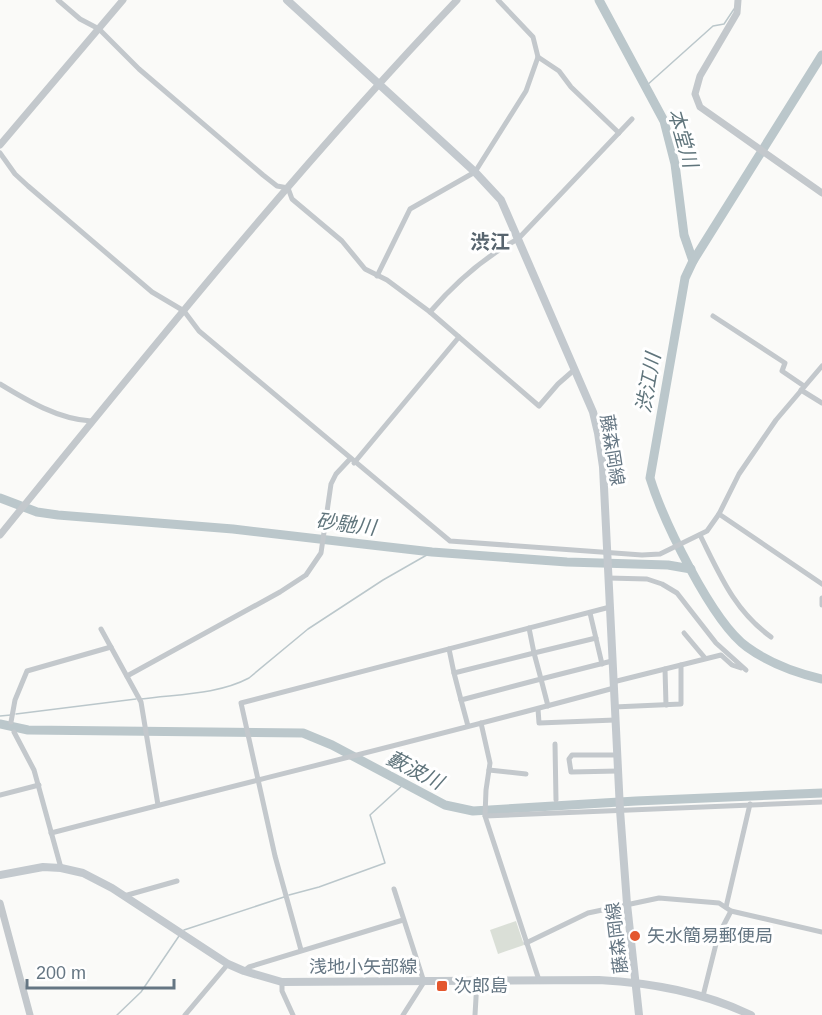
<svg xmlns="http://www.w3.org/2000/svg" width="822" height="1015" font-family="Helvetica,'Noto Sans JP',sans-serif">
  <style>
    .green { fill: #dadfd7 }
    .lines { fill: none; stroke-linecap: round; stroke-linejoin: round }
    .stream { stroke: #bbc7cb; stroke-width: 1.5 }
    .river { stroke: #bbc7cb; stroke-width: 9 }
    .minor { stroke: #c3c8cc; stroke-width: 5 }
    .tertiary { stroke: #c3c8cc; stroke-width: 7 }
    .secondary { stroke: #c3c9ce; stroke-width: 8 }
    .poi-dot { fill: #e4572e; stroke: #fff; stroke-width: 2 }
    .labels { text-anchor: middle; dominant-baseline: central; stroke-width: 6; stroke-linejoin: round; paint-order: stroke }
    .street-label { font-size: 18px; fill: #657683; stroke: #fff }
    .poi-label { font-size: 18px; fill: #657683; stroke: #fff; text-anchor: start }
    .water-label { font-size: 20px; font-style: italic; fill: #60757c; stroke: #fff }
    .neighbourhood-label { font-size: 20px; font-weight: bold; fill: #57646e; stroke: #fff }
  </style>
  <rect width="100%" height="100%" fill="#fafaf8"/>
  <polygon class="green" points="516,921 524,945 498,954 490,930"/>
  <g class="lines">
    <g class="stream">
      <polyline points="646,86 713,26 724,24 734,9"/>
      <path d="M141 699C176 694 217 695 249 678L308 629 383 580 432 552"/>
      <polyline points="16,714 136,699"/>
      <polyline points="0,716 11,715"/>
      <polyline points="289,895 319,887 385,863 370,815 404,784"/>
      <polyline points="184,930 284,897"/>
      <polyline points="117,1015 141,992 179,936"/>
    </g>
    <g class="river">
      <polyline points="599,0 664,121 675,164 684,235 693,261"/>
      <path d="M822 55 693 261 685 278 650 478C663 520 712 622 747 647 769 663 796 673 822 679"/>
      <polyline points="0,498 37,512 58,515 233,529 432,552 567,562 668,565 691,569"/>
      <polyline points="0,724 28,730 303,733 332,745 445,805 473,811 636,801 822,793"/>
    </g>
    <g class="minor">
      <polyline points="58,0 80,19 99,29 139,69 263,175 277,186 288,188 292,199 342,241 365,269 387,280 430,312 539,406 558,384 574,370"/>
      <polyline points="538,57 559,71 571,87 619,133"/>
      <polyline points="0,153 15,174 28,186 152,292 184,311 199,331 450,541 642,555 660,554 707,531 719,514 739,474 776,420 822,366"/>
      <polyline points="377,276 410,209 475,172 526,91 538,57 533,37 498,0"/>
      <path d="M430 312C454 284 484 257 518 239L632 119"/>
      <polyline points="713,316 785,363 782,371 804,386"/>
      <path d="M0 384C28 401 58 419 91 421"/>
      <polyline points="801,390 822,403"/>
      <polyline points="354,463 459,337"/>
      <polyline points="719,514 822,584"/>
      <path d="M700 535C720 575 734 610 771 637"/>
      <polyline points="608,578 647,579 662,584 677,593 716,643 746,670"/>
      <polyline points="822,598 822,605"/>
      <polyline points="590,613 602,664"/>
      <polyline points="101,629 141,702 158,805"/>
      <polyline points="684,633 705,658"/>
      <polyline points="449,649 454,673"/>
      <polyline points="665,669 666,705"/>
      <polyline points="127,676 280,592 306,575 321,553 331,484 336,474 350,459"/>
      <polyline points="613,682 721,655 732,665 741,668"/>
      <polyline points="461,700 454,673 534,653 529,628"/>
      <polyline points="548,706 541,679 612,661"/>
      <polyline points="614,707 681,704 681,665"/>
      <polyline points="538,709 539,723 615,720"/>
      <polyline points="11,722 15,700 27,671 111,647"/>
      <polyline points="481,723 490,763 486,790 485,816 539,980"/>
      <polyline points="468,726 461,700 541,679 534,653 596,638"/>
      <polyline points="14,732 34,770 61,868"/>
      <polyline points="555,744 556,800"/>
      <polyline points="617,755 572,755 569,759 571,772 618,771"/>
      <polyline points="489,770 526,774"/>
      <polyline points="0,795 39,785"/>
      <polyline points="485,816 822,802"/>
      <path d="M51 833C238 784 427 739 614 688"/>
      <polyline points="394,889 424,982 403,1015"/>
      <polyline points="124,896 177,881"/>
      <polyline points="726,907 750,804"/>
      <polyline points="526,943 588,913 659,898 719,903 731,911 822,932"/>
      <polyline points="301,950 275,856 241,703 610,607"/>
      <polyline points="244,971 249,967 403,920"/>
      <polyline points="282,982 282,991 293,1015"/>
      <polyline points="703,996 718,936 731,911"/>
      <polyline points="185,1015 228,964"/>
      <polyline points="475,1015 477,981"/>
    </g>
    <g class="tertiary">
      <polyline points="738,0 737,13 700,76 695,94 700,107 822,193"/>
      <polyline points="0,145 123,0"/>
      <path d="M0 535C148 353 295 170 457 0"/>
      <polyline points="0,903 30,1015"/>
    </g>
    <g class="secondary">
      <polyline points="287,0 475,172 501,200 593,412 598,433 603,467 620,810 627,904 639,1015"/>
      <path d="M0 875 43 867 61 868 83 873 112 888 228 964 244 971 282 982 599 980C653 983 702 992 751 1015"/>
    </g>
  </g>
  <g class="poi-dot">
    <circle cx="635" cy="936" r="6"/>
    <rect x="436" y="980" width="12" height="12" rx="3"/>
  </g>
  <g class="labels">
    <g class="street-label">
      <text transform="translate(612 450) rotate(81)">藤森岡線</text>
      <text transform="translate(617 938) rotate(-97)">藤森岡線</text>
      <text x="363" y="967">浅地小矢部線</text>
    </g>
    <g class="poi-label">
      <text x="647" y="936">矢水簡易郵便局</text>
      <text x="454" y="986">次郎島</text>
    </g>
    <g class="water-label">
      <text transform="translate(683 138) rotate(74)">本堂川</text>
      <text transform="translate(648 383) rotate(-80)">渋江川</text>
      <text transform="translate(346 524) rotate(7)">砂馳川</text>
      <text transform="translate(415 770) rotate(27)">藪波川</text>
    </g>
    <g class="neighbourhood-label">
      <text x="490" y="242">渋江</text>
    </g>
  </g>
  <path d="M27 979v9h147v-9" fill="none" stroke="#657683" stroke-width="3"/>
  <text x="36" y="979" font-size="18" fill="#657683" stroke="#ffffff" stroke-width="4.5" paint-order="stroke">200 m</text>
</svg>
